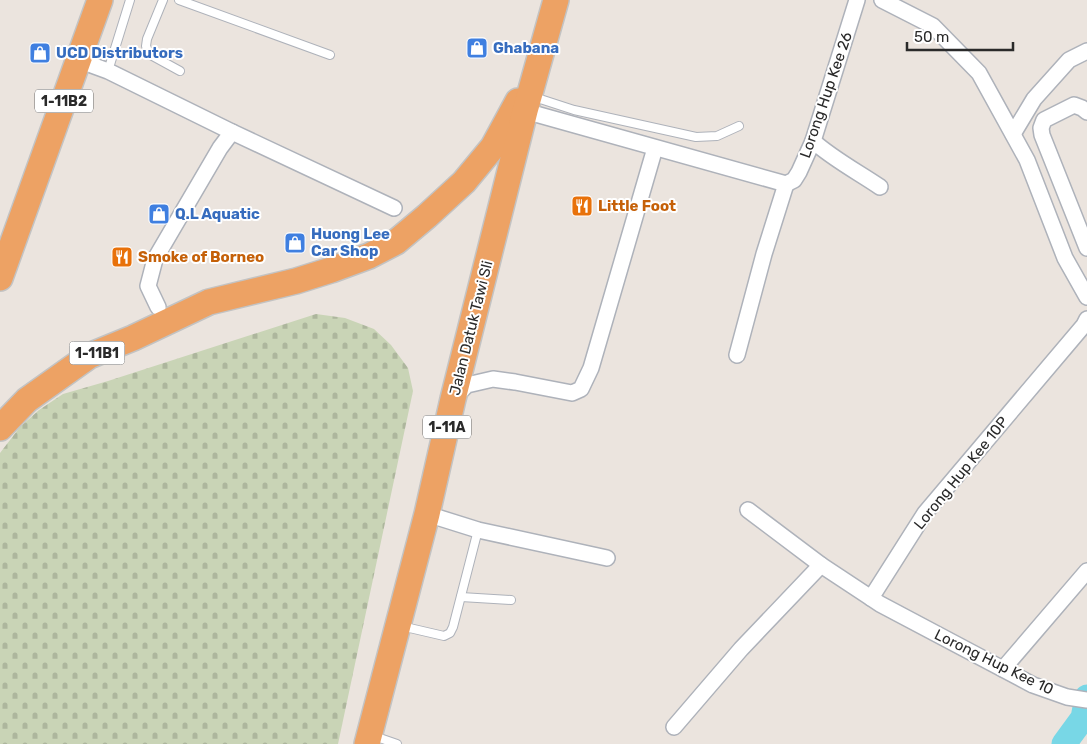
<svg xmlns="http://www.w3.org/2000/svg" width="1087" height="744" font-family="Rubik,sans-serif">
  <style>
    .cemetery { fill: url(#cemetery-stones) }
    .lines { fill: none; stroke-linecap: round; stroke-linejoin: round }
    .river { stroke: #78d7e6; stroke-width: 25 }
    .service-casing { stroke: #aeb2ba; stroke-width: 10 }
    .minor-casing { stroke: #aeb2ba; stroke-width: 18 }
    .trunk-casing { stroke: #c3c3c3; stroke-width: 28 }
    .service { stroke: #fff; stroke-width: 8 }
    .minor { stroke: #fff; stroke-width: 15 }
    .trunk { stroke: #eda264; stroke-width: 25 }
    .labels { text-anchor: middle; dominant-baseline: central; stroke-width: 4; stroke-linejoin: round; paint-order: stroke }
    .shield { fill: #fff; stroke: #6a6a6a; stroke-width: 1 }
    .shield-label { font-size: 14px; font-weight: bold; fill: #2a2a2a }
    .shop-label { font-size: 15px; font-weight: bold; fill: #366cbe; stroke: #fff; text-anchor: start }
    .street-label { font-size: 15px; fill: #2a2a2a; stroke: #fff }
    .food-label { font-size: 15px; font-weight: bold; fill: #c56008; stroke: #fff; text-anchor: start }
  </style>
  <defs>
    <pattern id="cemetery-stones" width="16" height="16" patternUnits="userSpaceOnUse" patternTransform="scale(1.25)"><rect width="16" height="16" fill="#c9d4b6"/><path d="M2 7V4a2 2 0 0 1 4 0v3zM10 15v-3a2 2 0 0 1 4 0v3z" fill="#adb69d"/></pattern>
  </defs>
  <rect width="100%" height="100%" fill="#ebe4de"/>
  <polygon class="cemetery" points="316,314 345,318 374,329 391,345 408,368 413,391 338,744 0,744 0,453 20,427 39,410 63,394 108,381"/>
  <g class="lines">
    <polyline class="river" points="1064,744 1083,718 1087,697"/>
    <g class="service-casing">
      <g id="service">
        <polyline points="163,0 147,39 146,46 149,54 180,71"/>
        <polyline points="179,0 330,55"/>
        <polyline points="108,71 130,0"/>
        <polyline points="531,96 574,110 696,137 717,136 739,126"/>
        <polyline points="461,597 511,600"/>
        <polyline points="401,626 444,636 450,633 453,627 478,530"/>
        <polyline points="374,736 397,744"/>
      </g>
    </g>
    <g class="minor-casing">
      <g id="minor">
        <polyline points="882,0 933,26 979,73 1027,160 1065,258 1087,297"/>
        <polyline points="78,60 108,71 232,132 394,208"/>
        <polyline points="525,111 786,184"/>
        <polyline points="1087,112 1082,108 1074,105 1044,120 1041,128 1042,135 1087,248"/>
        <polyline points="1013,134 1034,99 1069,60 1087,51"/>
        <path d="M813 141C833 159 858 172 880 187"/>
        <polyline points="786,184 794,180 799,172 813,141 857,0"/>
        <polyline points="158,307 148,286 155,259 220,148 232,132"/>
        <polyline points="1087,319 1084,325 925,513 871,598 880,604 1033,685 1067,697 1087,700"/>
        <polyline points="737,355 764,254 786,184"/>
        <polyline points="455,397 467,385 493,379 515,382 572,393 581,389 591,368 655,148"/>
        <polyline points="748,510 821,565"/>
        <polyline points="427,514 478,530 607,558"/>
        <polyline points="1003,669 1087,571"/>
        <polyline points="674,727 741,649 821,565 871,598"/>
      </g>
    </g>
    <g class="trunk-casing">
      <g id="trunk">
        <polyline points="0,278 100,0"/>
        <polyline points="0,428 27,400 89,356 133,338 209,302 296,281 331,270 369,256 396,242 427,216 464,182 493,147 518,101"/>
        <polyline points="367,744 427,514 453,399 525,111 556,0"/>
      </g>
    </g>
    <use href="#service" class="service"/>
    <use href="#minor" class="minor"/>
    <use href="#trunk" class="trunk"/>
  </g>
  <defs>
    <g id="shop-square" transform="scale(1.125)"><rect x="-9" y="-9" width="18" height="18" rx="4" fill="#3f7fe0" stroke="#fff"/><path d="M-5-2.5h2.3a2.7 3.5 0 0 1 5.4 0H5L5.5 6h-11ZM-1.5-2.5h3a1.5 2.3 0 0 0-3 0Z" fill="#fff"/></g>
    <g id="restaurant-square" transform="scale(1.125)"><rect x="-9" y="-9" width="18" height="18" rx="4" fill="#e8710a" stroke="#fff"/><path d="M-5-6h1v4h1v-4h1v4h1v-4h1v5L-1.5 .5V6h-2V.5L-5-1ZM5-6V6H3V1.5H1.5Q1.5-4 5-6Z" fill="#fff"/></g>
  </defs>
  <g fill-rule="evenodd">
    <use href="#shop-square" x="477" y="48"/>
    <use href="#shop-square" x="40" y="53"/>
    <use href="#restaurant-square" x="582" y="206"/>
    <use href="#shop-square" x="159" y="214"/>
    <use href="#shop-square" x="295" y="243"/>
    <use href="#restaurant-square" x="122" y="257"/>
  </g>
  <g class="labels">
    <g class="shield">
      <rect x="35" y="89.5" width="58" height="23" rx="4"/>
      <rect x="69.5" y="341.5" width="55" height="23" rx="4"/>
      <rect x="423" y="415.5" width="48" height="23" rx="4"/>
    </g>
    <g class="shield-label">
      <text x="64" y="101">1-11B2</text>
      <text x="97" y="353">1-11B1</text>
      <text x="447" y="427">1-11A</text>
    </g>
    <g class="shop-label">
      <text x="493" y="48">Ghabana</text>
      <text x="56" y="53">UCD Distributors</text>
      <text x="175" y="214">Q.L Aquatic</text>
      <text x="311" y="234">Huong Lee<tspan x="311" dy="17">Car Shop</tspan></text>
    </g>
    <g class="street-label">
      <text transform="translate(826 95) rotate(-71)">Lorong Hup Kee 26</text>
      <text transform="translate(471 328) rotate(-76)">Jalan Datuk Tawi Sli</text>
      <text transform="translate(961 473) rotate(-51)">Lorong Hup Kee 10P</text>
      <text transform="translate(994 662) rotate(26)">Lorong Hup Kee 10</text>
    </g>
    <g class="food-label">
      <text x="598" y="206">Little Foot</text>
      <text x="138" y="257">Smoke of Borneo</text>
    </g>
  </g>
  <path d="M907 42v8h106v-8" fill="none" stroke="#2a2a2a" stroke-width="2.5"/>
  <text x="914" y="42" font-size="15" fill="#2a2a2a" stroke="#ffffff" stroke-width="4" paint-order="stroke">50 m</text>
</svg>
